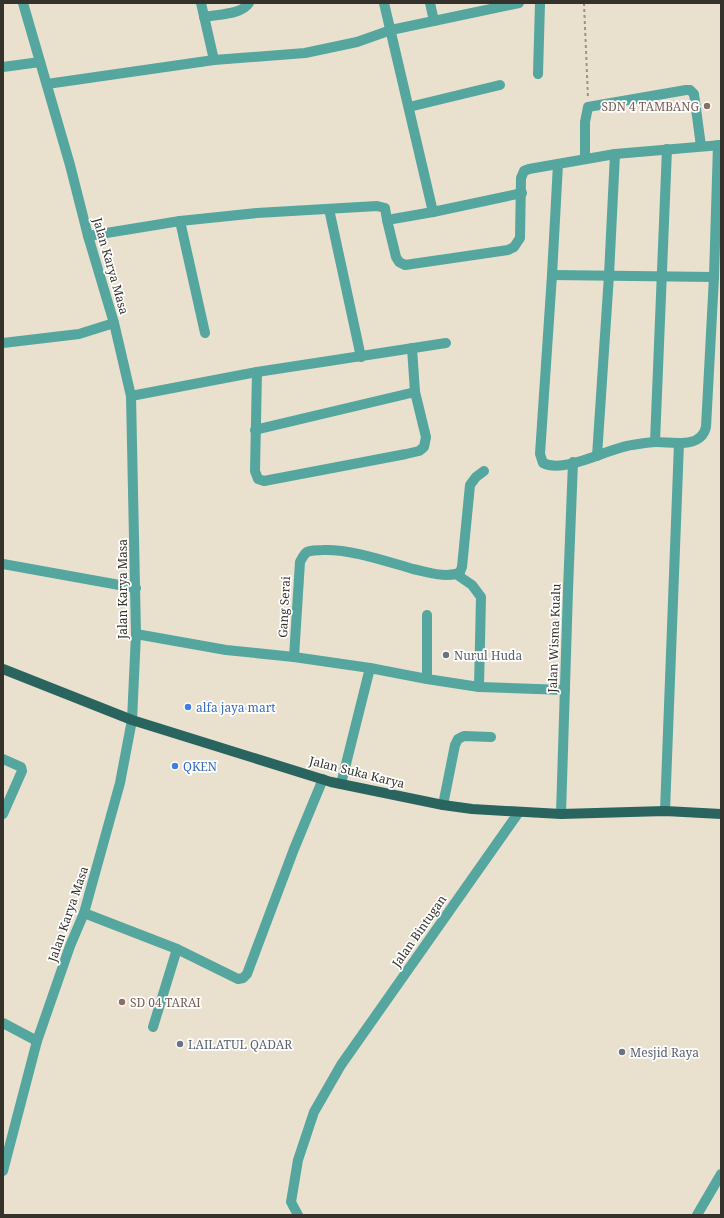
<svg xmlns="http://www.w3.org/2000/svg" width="724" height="1218" font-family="'Noto Serif',serif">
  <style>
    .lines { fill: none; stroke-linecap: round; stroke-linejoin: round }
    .path { stroke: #9a9386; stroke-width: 2; stroke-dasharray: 3 3; stroke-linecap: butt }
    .minor { stroke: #54a69f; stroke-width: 10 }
    .major { stroke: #29645f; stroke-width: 10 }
    .education-dot { fill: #8d6e63; stroke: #fff; stroke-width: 1.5 }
    .worship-dot { fill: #6b7280; stroke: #fff; stroke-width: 1.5 }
    .shop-dot { fill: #3f7fe0; stroke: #fff; stroke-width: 1.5 }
    .labels { text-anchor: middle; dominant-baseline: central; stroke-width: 3.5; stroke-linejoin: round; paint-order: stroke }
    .education-label { font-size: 12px; fill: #785e54; stroke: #fff; text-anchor: end }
    .street-label { font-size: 12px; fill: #35322b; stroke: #fff }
    .worship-label { font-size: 12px; fill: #5b616d; stroke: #fff; text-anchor: start }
    .shop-label { font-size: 12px; fill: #366cbe; stroke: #fff; text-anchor: start }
  </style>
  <rect width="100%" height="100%" fill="#e9e0ce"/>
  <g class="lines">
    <polyline class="path" points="584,3 588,98"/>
    <g class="minor">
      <polyline points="201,3 214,60"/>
      <polyline points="384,3 433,212"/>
      <polyline points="430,3 434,21"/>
      <path d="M204 17C218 14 241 15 249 3"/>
      <polyline points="3,67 40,62"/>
      <polyline points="538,74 540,3"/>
      <polyline points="47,84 214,60 305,53 357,42 391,30 519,3"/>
      <polyline points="409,107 500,85"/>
      <polyline points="585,159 585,122 588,107 686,90 690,90 694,94 701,146"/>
      <path d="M558 164 552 275 540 454 543 463C565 474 608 448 632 445 640 444 648 442 656 442 673 442 701 449 706 427L714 277 718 145"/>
      <polyline points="329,209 361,357"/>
      <polyline points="387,220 396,257 399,262 405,265 508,250 514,247 520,238 521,178 524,171 529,169 615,154 721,145"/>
      <polyline points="180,221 205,333"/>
      <polyline points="88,236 180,221 257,213 377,206 385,208 387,220 433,212 522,193"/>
      <polyline points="552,275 714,277"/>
      <polyline points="3,343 79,334 114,323"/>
      <polyline points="257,372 255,471 258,479 264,481 406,454 419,451 424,447 426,437 415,392 412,348"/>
      <polyline points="131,396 257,372 446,343"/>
      <polyline points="255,430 415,392"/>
      <polyline points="655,442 667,149"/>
      <polyline points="597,456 609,275 615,154"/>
      <polyline points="3,564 136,588"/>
      <polyline points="456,574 472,585 481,597 479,687"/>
      <polyline points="456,574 460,572 462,567 470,485 476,477 484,471"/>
      <polyline points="427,615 427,679"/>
      <path d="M136 634 226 650 294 657 300 562C302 558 304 554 307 552 312 550 318 550 323 550 351 549 385 561 413 569 427 572 441 577 456 574"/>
      <polyline points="294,657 370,668 427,679 479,687 565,690"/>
      <polyline points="3,759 21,767 22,771 3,814"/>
      <polyline points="341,784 370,668"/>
      <polyline points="443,805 455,745 458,739 464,736 491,737"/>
      <polyline points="665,811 679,443"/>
      <polyline points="561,814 568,590 573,462"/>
      <polyline points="84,913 177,949 238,979 243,978 247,974 294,849 323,779"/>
      <polyline points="3,1023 37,1041"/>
      <polyline points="153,1027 177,949"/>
      <polyline points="3,1171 37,1041 70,946 84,913 120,783 132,720 136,634 131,396 114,323 88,236 70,165 23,3"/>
      <polyline points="298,1215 291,1202 298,1160 314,1112 341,1065 519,812"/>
      <polyline points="697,1215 721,1174"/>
    </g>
    <polyline class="major" points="3,669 132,720 331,782 443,805 472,809 561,814 665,811 721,814"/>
  </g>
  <g class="education-dot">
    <circle cx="707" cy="106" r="4"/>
    <circle cx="122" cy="1002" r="4"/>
  </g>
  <g class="worship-dot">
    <circle cx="446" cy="655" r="4"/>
    <circle cx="180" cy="1044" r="4"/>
    <circle cx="622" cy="1052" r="4"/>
  </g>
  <g class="shop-dot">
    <circle cx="188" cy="707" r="4"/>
    <circle cx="175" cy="766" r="4"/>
  </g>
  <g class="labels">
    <g class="education-label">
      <text x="699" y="106">SDN 4 TAMBANG</text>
      <text x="130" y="1002" text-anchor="start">SD 04 TARAI</text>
    </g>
    <g class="street-label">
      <text transform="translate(111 266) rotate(74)">Jalan Karya Masa</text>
      <text transform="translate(122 589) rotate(-90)">Jalan Karya Masa</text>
      <text transform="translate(284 607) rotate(-87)">Gang Serai</text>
      <text transform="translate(554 638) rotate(-88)">Jalan Wisma Kualu</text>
      <text transform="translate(357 772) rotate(14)">Jalan Suka Karya</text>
      <text transform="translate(68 914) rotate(-71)">Jalan Karya Masa</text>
      <text transform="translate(419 931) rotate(-55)">Jalan Bintugan</text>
    </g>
    <g class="worship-label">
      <text x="454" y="655">Nurul Huda</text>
      <text x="188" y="1044">LAILATUL QADAR</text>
      <text x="630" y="1052">Mesjid Raya</text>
    </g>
    <g class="shop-label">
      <text x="196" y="707">alfa jaya mart</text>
      <text x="183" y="766">QKEN</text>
    </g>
  </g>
  <rect width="724" height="1218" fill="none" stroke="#35322b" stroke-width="8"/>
</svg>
